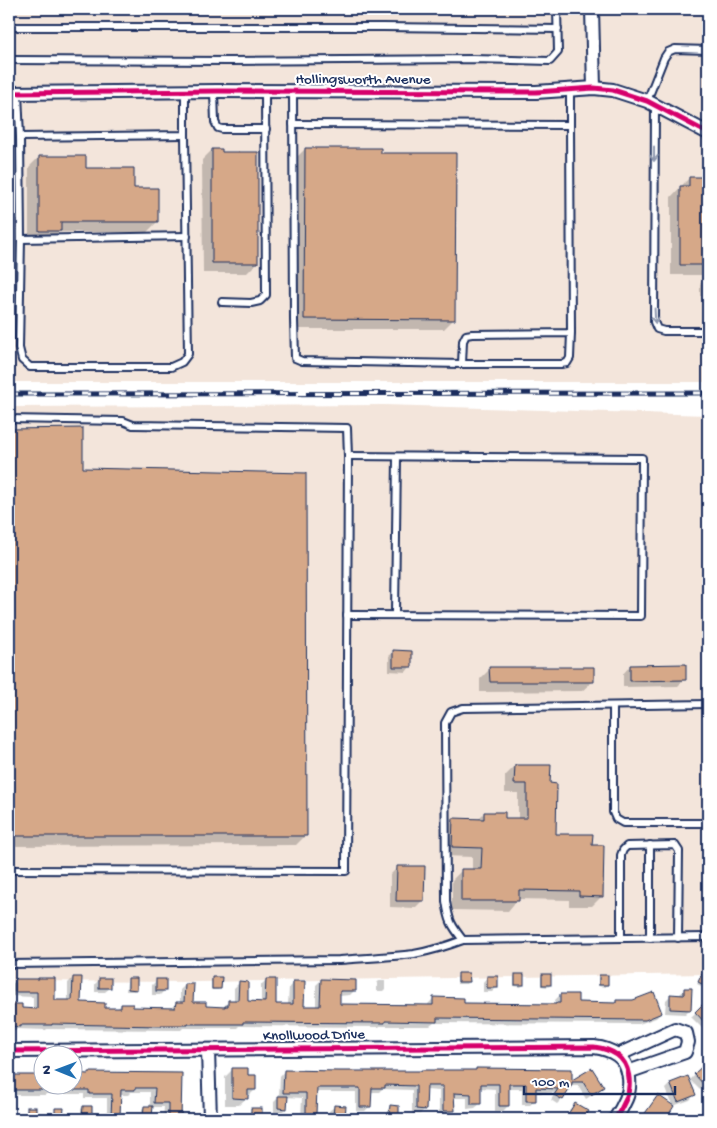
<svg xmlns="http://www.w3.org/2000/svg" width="717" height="1128" font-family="'Gochi Hand',sans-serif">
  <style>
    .built { fill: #f3e5db }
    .shadow { fill: #0003 }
    .building { fill: #d6a888; stroke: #1b2f5e }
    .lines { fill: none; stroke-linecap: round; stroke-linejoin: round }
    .lane-casing { stroke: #1b2f5e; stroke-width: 10 }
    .street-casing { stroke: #1b2f5e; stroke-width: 16 }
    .lane { stroke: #fff; stroke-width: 6 }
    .street { stroke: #fff; stroke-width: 12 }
    .rail-casing { stroke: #1b2f5e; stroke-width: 5 }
    .rail { stroke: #fff; stroke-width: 3; stroke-dasharray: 9; stroke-linecap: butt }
    .cycleway-casing { stroke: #fff; stroke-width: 8 }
    .cycleway { stroke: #d6006c; stroke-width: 5 }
    .oneway { stroke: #8d97ae }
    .labels { text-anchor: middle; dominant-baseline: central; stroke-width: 4; stroke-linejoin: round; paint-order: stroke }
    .street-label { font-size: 15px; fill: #1b2f5e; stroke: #fff }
  </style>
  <rect width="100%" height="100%" fill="#fff"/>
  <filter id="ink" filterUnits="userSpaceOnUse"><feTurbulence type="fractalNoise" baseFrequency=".02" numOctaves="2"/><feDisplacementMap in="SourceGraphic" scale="10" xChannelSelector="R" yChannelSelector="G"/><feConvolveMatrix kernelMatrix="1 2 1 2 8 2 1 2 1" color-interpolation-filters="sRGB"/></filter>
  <g filter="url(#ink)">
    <g class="built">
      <rect x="9" y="9" width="699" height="373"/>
      <polygon points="384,405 708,415 708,974 200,982 9,981 9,407"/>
    </g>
    <g class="shadow">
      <polygon points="305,149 454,319 444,329 294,329 295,159"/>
      <polygon points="212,150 257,263 247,273 203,273 202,160"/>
      <polygon points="39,157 85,169 133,190 157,222 147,232 59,232 50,240 29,240 29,167"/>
      <polygon points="689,178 708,178 708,275 671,275 671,197"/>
      <polygon points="702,282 708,283 708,313 704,313 704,296 700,296 700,284"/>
      <polygon points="9,430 82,430 82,470 306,835 296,845 9,846"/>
      <polygon points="394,652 410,667 406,672 389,671 389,656"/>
      <polygon points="630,666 685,679 678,686 623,687 623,674"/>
      <polygon points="490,669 592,682 582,691 480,692 480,679"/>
      <polygon points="515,766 549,785 555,835 591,846 602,896 592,906 569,906 569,900 518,899 508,911 452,910 452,880 462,870 472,871 472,857 443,856 444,829 453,820 477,820 484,813 504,819 518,820 518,793 505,793 505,776"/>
      <polygon points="398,867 423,900 415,908 390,907 390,875"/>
      <polygon points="703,973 708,976 708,977 703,987 697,984"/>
      <polygon points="459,975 468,982 466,984 457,984 457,977"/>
      <polygon points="516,975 523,985 521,987 514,986 514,977"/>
      <polygon points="543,975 550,985 548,987 541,986 541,977"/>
      <polygon points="600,976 607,985 605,987 598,986 598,978"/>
      <polygon points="487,977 497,987 492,992 483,992 483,982"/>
      <polygon points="73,978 80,1004 104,1009 117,1009 121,1005 132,1008 170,1009 176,1003 180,1003 180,990 185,985 192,1003 204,1008 224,1008 224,1006 229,1001 234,1001 234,988 239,983 246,1003 261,1003 261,985 266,980 274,1005 288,1005 289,987 294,982 303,1007 316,1007 316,985 321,980 355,990 350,995 339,996 339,1005 428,1007 428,1004 433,999 463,1004 555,1006 555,1000 560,995 577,1003 613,1004 616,1001 661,1013 656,1018 639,1024 434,1023 430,1026 380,1026 379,1027 239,1026 237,1028 183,1028 181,1030 47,1029 46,1030 17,1029 15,1031 9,1031 9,1005 21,1005 20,1010 33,1010 33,997 11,996 11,985 16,980 54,1001 68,1001 68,983"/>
      <polygon points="213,978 220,988 218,990 211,990 211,980"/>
      <polygon points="100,979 110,988 105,992 95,992 95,984"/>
      <polygon points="129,980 136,989 134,991 126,991 127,982"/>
      <polygon points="157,980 165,990 160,995 152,995 152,985"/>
      <polygon points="379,981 385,981 385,989 383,991 377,991 377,983"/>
      <polygon points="685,989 690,1009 685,1014 665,1013 666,1000 670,996 680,996 680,994"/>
      <polygon points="707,1002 708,1004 708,1024 703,1029 691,1017"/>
      <polygon points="708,1039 708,1058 707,1058 707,1040"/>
      <polygon points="708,1062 708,1082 700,1090 690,1080"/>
      <polygon points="233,1069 246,1077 255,1090 239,1105 225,1105 225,1077"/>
      <polygon points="477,1069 571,1082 591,1069 603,1087 598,1091 586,1099 578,1086 570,1086 562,1099 557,1104 551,1100 555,1093 535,1093 535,1101 530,1105 522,1105 522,1089 508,1089 508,1106 503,1111 495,1111 495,1089 480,1088 480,1104 475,1108 467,1109 467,1098 453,1098 453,1111 449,1115 439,1116 439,1091 426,1090 425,1109 420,1114 412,1114 412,1090 382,1089 379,1092 370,1092 370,1106 365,1111 356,1111 356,1092 315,1092 315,1113 310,1118 301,1118 302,1098 286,1097 286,1108 281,1113 274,1113 274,1102 279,1097 280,1076 284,1071 475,1071"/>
      <polygon points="89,1074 181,1074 180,1119 162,1119 163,1119 164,1107 151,1107 151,1117 149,1119 142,1119 142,1109 144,1107 150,1107 150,1092 131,1092 128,1095 120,1095 119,1116 116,1119 107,1119 107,1098 84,1098 84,1094 46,1094 45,1095 9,1095 9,1076 42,1076 42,1086 72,1086"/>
      <polygon points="671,1084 694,1095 690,1100 673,1106 666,1089"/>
      <polygon points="658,1096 666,1116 663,1119 641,1119 653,1102"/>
      <polygon points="575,1104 587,1111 582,1119 564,1119 570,1109"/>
      <polygon points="83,1107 90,1117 88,1119 81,1119 81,1109"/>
      <polygon points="334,1107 344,1117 342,1119 329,1119 329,1118 341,1119 341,1116 329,1116 329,1111"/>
      <polygon points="390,1107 398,1115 396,1117 388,1117 388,1109"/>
      <polygon points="28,1108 35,1118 34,1119 26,1119 26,1110"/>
      <polygon points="252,1109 260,1115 258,1117 250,1117 250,1111"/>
      <polygon points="548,1114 557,1119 543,1119"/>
      <polygon points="231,1118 246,1118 246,1119 230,1119"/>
    </g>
    <g class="building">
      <polygon points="305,148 381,148 381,153 456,153 455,320 304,319"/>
      <polygon points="212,149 222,149 222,152 258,152 258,263 212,263"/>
      <polygon points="39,156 86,156 86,168 134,168 134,188 158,188 158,222 61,222 61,231 39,231"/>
      <polygon points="689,177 708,177 708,265 680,265 680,186 689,186"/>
      <polygon points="83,428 83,468 306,473 307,836 9,836 9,429"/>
      <polygon points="393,650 412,651 412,667 393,667"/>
      <polygon points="686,664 686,680 630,681 630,665"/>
      <polygon points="489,667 594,667 594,682 490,682"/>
      <polygon points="515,765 551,765 550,783 557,784 556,834 593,834 592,845 604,845 603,897 579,896 579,891 519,890 519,901 461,901 461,869 481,869 482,848 452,847 453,818 484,819 484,812 505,812 505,818 527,818 527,784 514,784"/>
      <polygon points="397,866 425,866 424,901 396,901"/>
      <polygon points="708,961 708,980 706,986 698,982"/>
      <polygon points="458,973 469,973 470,982 458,982"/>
      <rect x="515" y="974" width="9" height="11"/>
      <rect x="542" y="974" width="9" height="11"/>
      <rect x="599" y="975" width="9" height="10"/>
      <rect x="487" y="976" width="11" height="12"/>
      <polygon points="73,977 82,977 81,1002 105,1003 105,1008 121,1008 121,1004 133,1004 133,1007 175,1008 176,1002 184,1002 185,984 194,984 193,1002 206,1002 206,1006 225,1007 225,1006 228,1006 228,1000 238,1000 239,981 248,982 248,1001 265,1002 266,979 276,979 276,1004 293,1004 293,981 305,981 304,1006 320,1006 321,979 356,980 356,991 340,991 340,1004 433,1005 433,997 464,998 464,1003 556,1004 556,1003 560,1003 560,994 578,994 578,1002 616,1003 616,1000 633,1000 654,992 662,1013 645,1020 437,1018 437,1022 385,1021 385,1023 243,1022 243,1024 188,1024 188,1025 161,1025 161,1026 52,1024 52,1025 21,1025 21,1027 9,1026 9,1004 22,1004 22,1008 37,1009 37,992 15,992 15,979 38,979 38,978 55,978 55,1000 72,1000"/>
      <polygon points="212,977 222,977 221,989 212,989"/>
      <rect x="99" y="978" width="12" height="10"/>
      <polygon points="128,978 137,978 137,990 128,989"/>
      <rect x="156" y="979" width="10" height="12"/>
      <polygon points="684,988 692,988 691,1010 670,1009 670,994 684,995"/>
      <polygon points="708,999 708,1026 695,1012"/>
      <polygon points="708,1061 708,1089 694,1074"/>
      <polygon points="232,1068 248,1068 248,1075 256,1075 256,1090 248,1090 248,1099 232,1098"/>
      <polygon points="476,1068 572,1069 572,1080 592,1068 604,1087 591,1095 583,1082 572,1082 572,1085 563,1100 554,1095 558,1089 536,1088 536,1101 526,1101 526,1084 509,1084 509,1106 499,1106 499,1084 481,1084 481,1104 471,1104 471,1094 454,1093 455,1111 443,1111 443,1086 427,1086 426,1110 416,1109 416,1086 385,1085 385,1088 372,1088 371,1107 360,1107 360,1088 317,1088 316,1114 306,1114 306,1093 283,1093 284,1070 338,1071 421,1071 421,1070 476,1070"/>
      <polygon points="89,1072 182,1073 181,1119 168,1119 168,1103 154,1103 155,1088 135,1088 135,1090 121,1090 120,1116 111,1116 112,1094 89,1094 89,1090 72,1090 72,1073 89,1074"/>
      <rect x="9" y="1075" width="33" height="15"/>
      <polygon points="688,1076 696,1095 678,1102 670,1083"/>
      <polygon points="658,1095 674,1106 666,1119 641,1119"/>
      <polygon points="278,1096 288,1096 287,1109 278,1108"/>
      <polygon points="575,1103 589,1111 584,1119 565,1119"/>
      <polygon points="334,1105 346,1106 345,1117 333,1117"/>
      <polygon points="390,1105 399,1106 399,1115 389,1115"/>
      <polygon points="83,1106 92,1106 92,1118 82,1117"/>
      <polygon points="144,1106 153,1106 152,1117 143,1117"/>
      <rect x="27" y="1107" width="9" height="11"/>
      <polygon points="55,1108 64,1108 63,1119 55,1119"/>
      <rect x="251" y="1108" width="11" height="8"/>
    </g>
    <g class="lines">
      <g class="lane-casing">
        <g id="lane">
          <polyline points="9,27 383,27 558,29"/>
          <polyline points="9,60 230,61 473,59 550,61 558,52 557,9"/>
          <polyline points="214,92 215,122 218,128 222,129 266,129"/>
          <polyline points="293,92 294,320 295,358 302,361 462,364"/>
          <polyline points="18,93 20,137 185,135 185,92"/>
          <polyline points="647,101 664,58 668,52 675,49 708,50"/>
          <polyline points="655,105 654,322 657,329 664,331 708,331"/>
          <polyline points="293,124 570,125 571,333 570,358 567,363 561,364 462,364 463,341 466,335 472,334 571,333"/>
          <polyline points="570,125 570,89"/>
          <polyline points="20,137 21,239 19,348 22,360 30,367 171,367 182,362 188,354 185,135"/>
          <polyline points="21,239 187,236"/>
          <polyline points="222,302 251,303 260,301 266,295 265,92"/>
          <polyline points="9,419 123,421 133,425 347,428 348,456 346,871 9,870"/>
          <polyline points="395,614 397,457"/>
          <polyline points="347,615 641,616 642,458 348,456"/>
          <polyline points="613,706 613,812 616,819 623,823 708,823"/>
          <polyline points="650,845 650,938"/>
          <polyline points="621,938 621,855 623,850 627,846 675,845 679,851 678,938"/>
          <path d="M463 940C451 925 449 921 446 901L445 723 451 712 463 708 708 704"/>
          <path d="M9 964 339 960C364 958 389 957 414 954 430 951 447 946 463 940L708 937"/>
        </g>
      </g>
      <g class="street-casing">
        <g id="street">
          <polyline points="592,9 594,88"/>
          <polyline points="9,93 218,91 536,92 594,88 613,90 647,101 708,133"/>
          <polyline points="208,1050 210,1119"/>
          <path d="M9 1051 594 1047C602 1048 610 1050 617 1055 630 1064 632 1085 626 1099 623 1106 619 1113 615 1119"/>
          <polyline points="618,1055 675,1029 686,1033 688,1042 685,1052 628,1072"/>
        </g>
      </g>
      <use href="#lane" class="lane"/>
      <use href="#street" class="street"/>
      <g class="rail-casing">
        <polyline id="rail" points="9,394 708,393"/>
      </g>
      <use href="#rail" class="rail"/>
      <g class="cycleway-casing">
        <g id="cycleway">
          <polyline points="9,93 218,91 536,92 594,88 613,90 647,101 708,133"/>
          <path d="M9 1051 594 1047C602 1048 610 1050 617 1055 630 1064 632 1085 626 1099 623 1106 619 1113 615 1119"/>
        </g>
      </g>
      <use href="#cycleway" class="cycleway"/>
    </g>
    <defs><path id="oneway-shaft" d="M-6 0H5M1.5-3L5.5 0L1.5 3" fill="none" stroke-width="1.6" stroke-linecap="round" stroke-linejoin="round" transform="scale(1.25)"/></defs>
    <g class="oneway">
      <use href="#oneway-shaft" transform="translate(654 154) rotate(90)"/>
      <use href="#oneway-shaft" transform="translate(655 316) rotate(87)"/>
    </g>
  </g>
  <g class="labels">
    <g class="street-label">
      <text x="363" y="80">Hollingsworth Avenue</text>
      <text transform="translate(314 1036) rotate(-1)">Knollwood Drive</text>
    </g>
  </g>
  <rect width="717" height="1128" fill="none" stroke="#fff" stroke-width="30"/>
  <rect x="15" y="15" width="687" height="1098" fill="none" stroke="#1b2f5e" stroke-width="2" filter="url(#ink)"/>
  <g transform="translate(58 1070) rotate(271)"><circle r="24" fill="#ffffff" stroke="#a4acbf"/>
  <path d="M0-4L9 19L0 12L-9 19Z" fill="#1f6fb2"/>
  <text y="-8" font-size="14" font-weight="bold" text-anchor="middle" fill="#1b2f5e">N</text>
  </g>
  <path d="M524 1086v8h151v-8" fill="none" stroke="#1b2f5e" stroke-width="2.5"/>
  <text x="532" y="1086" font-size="15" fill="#1b2f5e" stroke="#ffffff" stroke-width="4" paint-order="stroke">100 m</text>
</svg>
